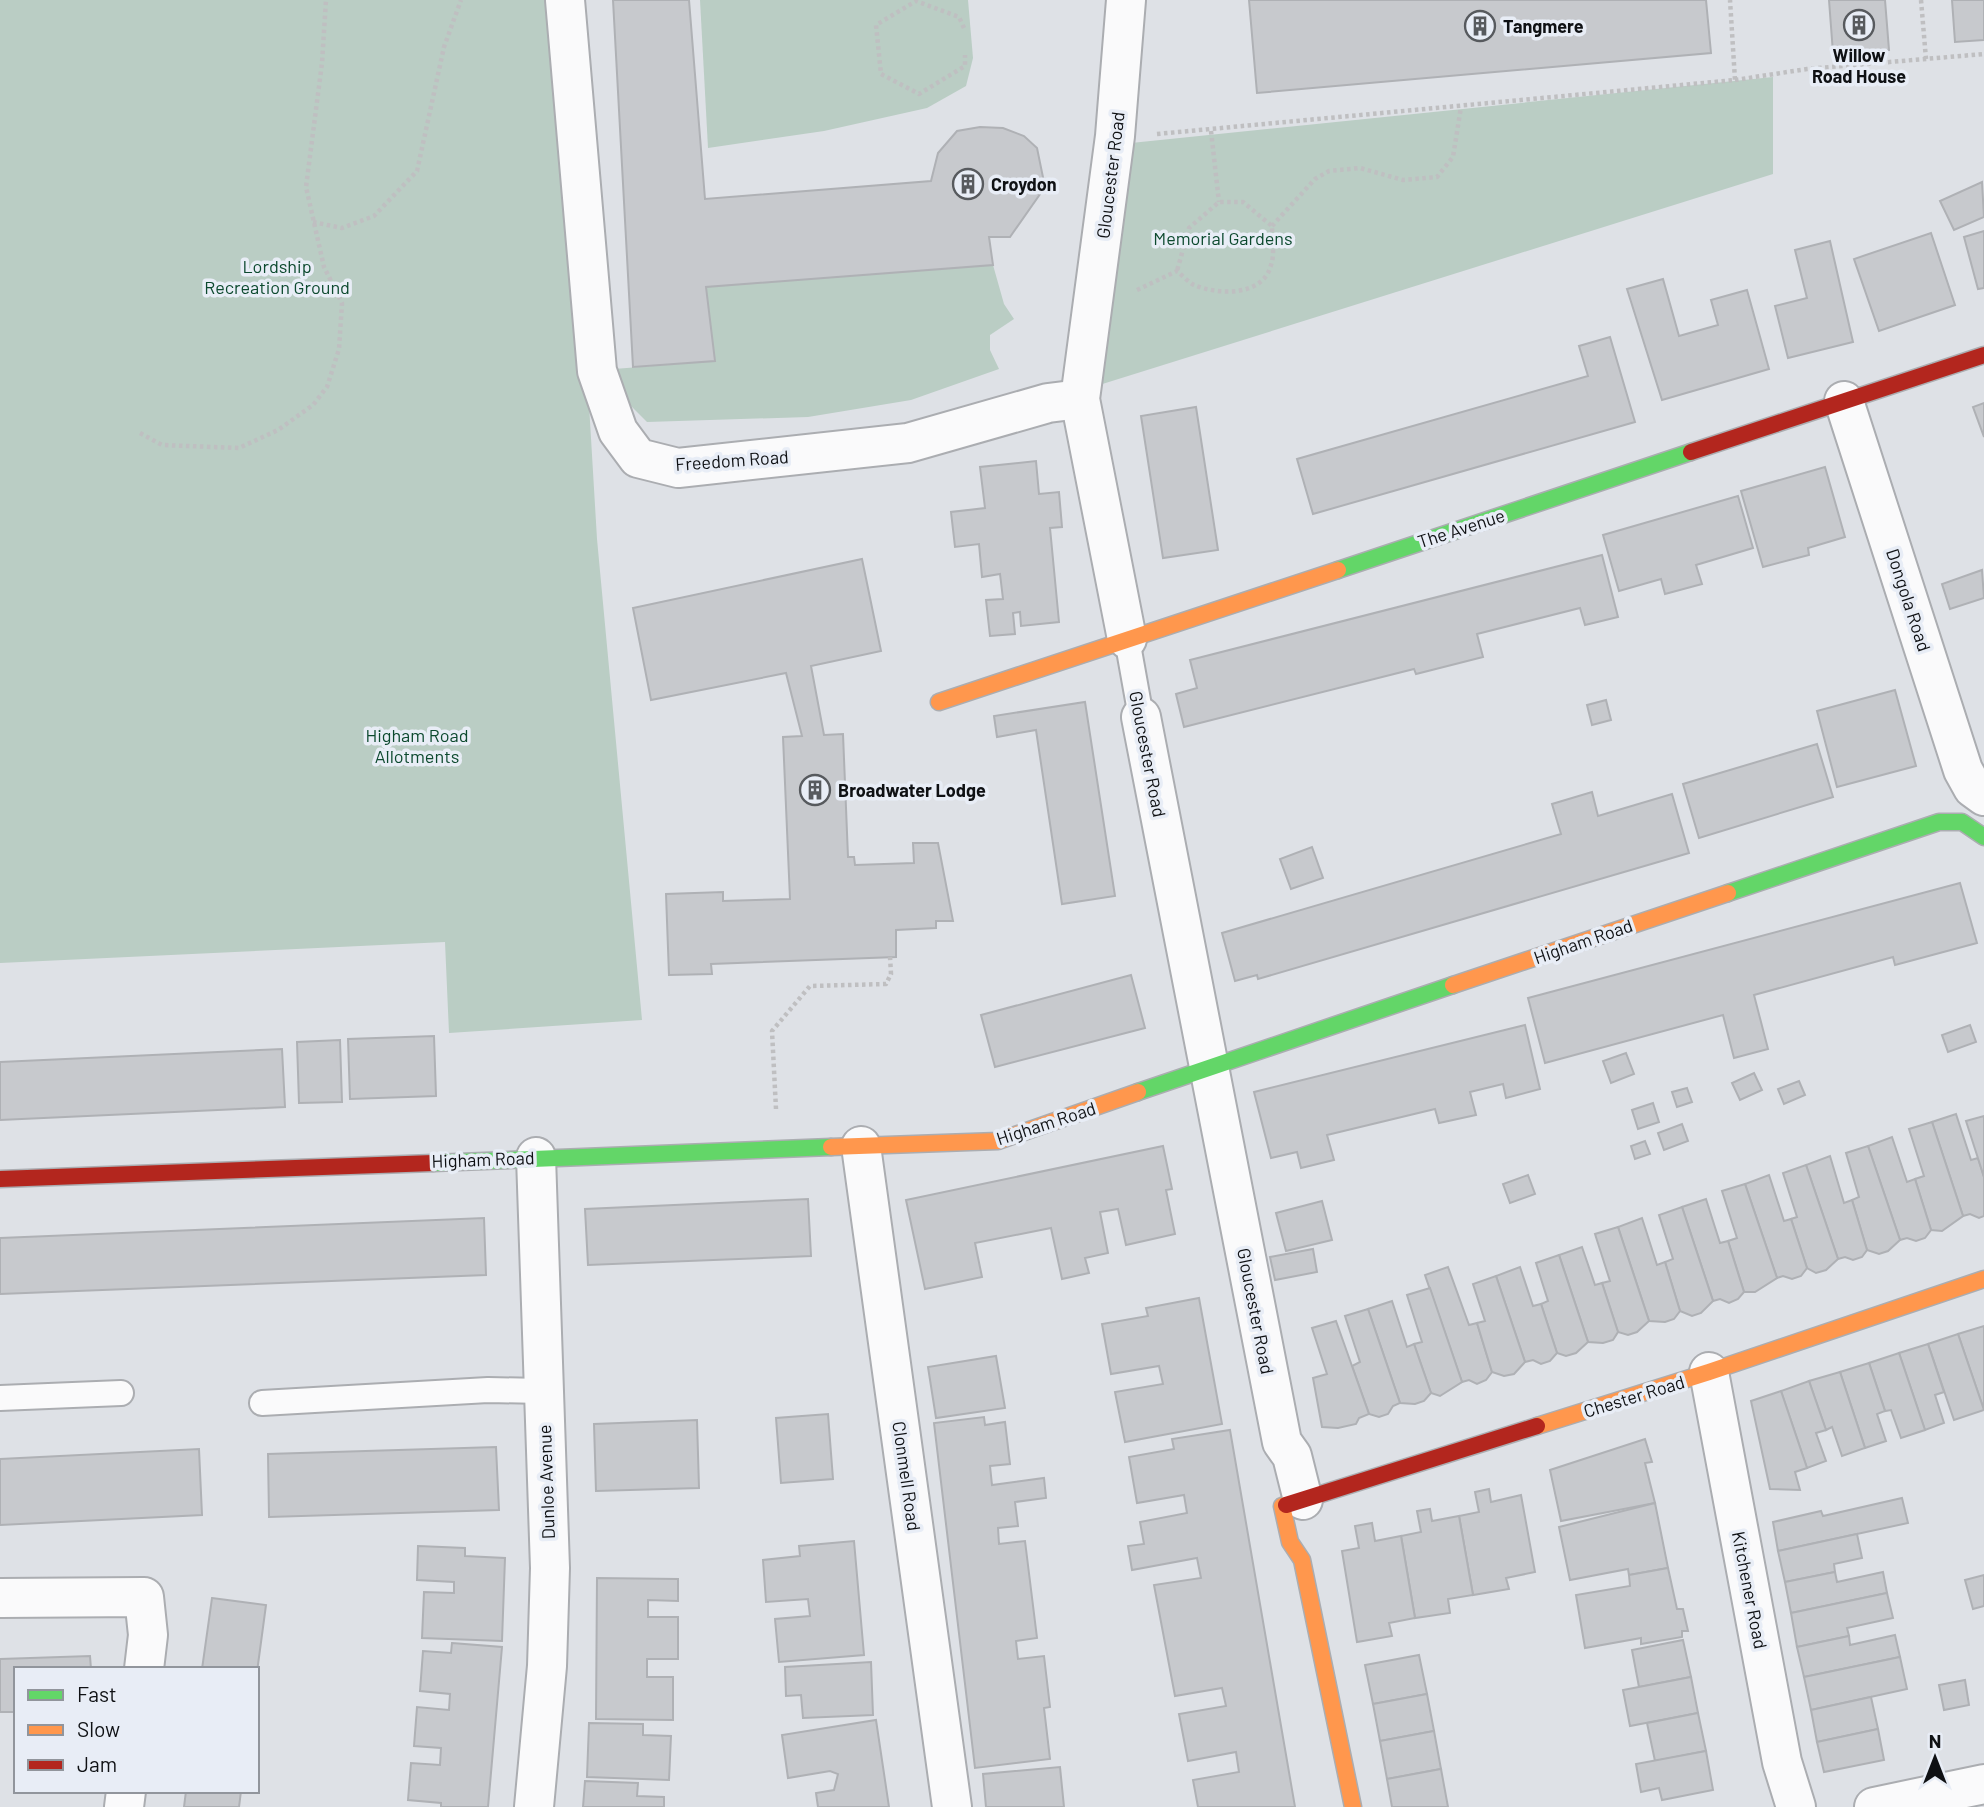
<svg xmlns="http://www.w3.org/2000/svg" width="1984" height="1807" font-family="Barlow,sans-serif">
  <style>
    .green { fill: #bacdc4 }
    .building { fill: #c7c9cd; stroke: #afb1b5; stroke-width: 2 }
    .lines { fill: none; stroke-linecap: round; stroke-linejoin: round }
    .lane-casing { stroke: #abadb1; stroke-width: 28 }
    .street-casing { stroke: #abadb1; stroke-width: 42 }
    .fast-casing { stroke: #abadb1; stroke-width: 19 }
    .slow-casing { stroke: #abadb1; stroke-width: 19 }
    .jam-casing { stroke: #abadb1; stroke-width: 19 }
    .path { stroke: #bfbfc1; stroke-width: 4.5; stroke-dasharray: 3.5 3.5; stroke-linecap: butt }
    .lane { stroke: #fafafb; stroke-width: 24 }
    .street { stroke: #fafafb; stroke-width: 38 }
    .fast { stroke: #63d668; stroke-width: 16 }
    .slow { stroke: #ff974d; stroke-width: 16 }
    .jam { stroke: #b3261e; stroke-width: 16 }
    .labels { text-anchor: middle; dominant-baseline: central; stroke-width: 7; stroke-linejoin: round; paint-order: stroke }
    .poi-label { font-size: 18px; font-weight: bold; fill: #0f1114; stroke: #e8edf6; text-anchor: start }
    .street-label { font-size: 18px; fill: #0f1114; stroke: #e8edf6 }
    .park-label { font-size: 18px; fill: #0c492e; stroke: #e8edf6 }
  </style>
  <rect width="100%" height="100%" fill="#dee1e6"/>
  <g class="green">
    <polygon points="0,0 565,0 597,539 642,1020 449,1033 445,942 0,963"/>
    <polygon points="700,0 968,0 973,58 966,86 927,108 824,131 708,148"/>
    <polygon points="1773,77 1773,174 1096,386 1131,143"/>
    <polygon points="993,265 1004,304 1014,319 990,335 990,350 999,369 911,400 808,417 647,422 625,400 614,369 715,361 706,287"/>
  </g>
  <g class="building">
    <polygon points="613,0 689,0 705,199 931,181 938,153 957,131 980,127 1003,128 1024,136 1037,148 1045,187 1010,237 989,237 993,265 706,287 715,361 633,367"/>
    <polygon points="1249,0 1706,0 1711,53 1257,93"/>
    <polygon points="1829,0 1885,0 1889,50 1833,53"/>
    <polygon points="1952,0 1984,0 1984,40 1955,42"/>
    <polygon points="1982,182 1984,217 1954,230 1940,201"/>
    <polygon points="1984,231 1984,288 1978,289 1964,237"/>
    <polygon points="1931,233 1955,305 1879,331 1854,259"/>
    <polygon points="1830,241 1853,342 1788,358 1775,306 1807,298 1795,250"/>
    <polygon points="1663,279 1679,336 1718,325 1711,300 1747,290 1769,369 1662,400 1627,289"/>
    <polygon points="1610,337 1635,422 1313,514 1297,459 1588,376 1579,346"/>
    <polygon points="1984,403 1984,437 1973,407"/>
    <polygon points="1196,407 1218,550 1163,558 1141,416"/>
    <polygon points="1036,461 1039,494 1059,492 1062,527 1050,528 1059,622 1021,626 1020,612 1013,613 1015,634 990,636 986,600 1003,599 1000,574 982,577 979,544 955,547 951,512 985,508 980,467"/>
    <polygon points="1825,467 1845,537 1808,548 1809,555 1763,567 1741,491"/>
    <polygon points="1738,496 1753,548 1696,565 1702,584 1665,594 1661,579 1619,591 1603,535"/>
    <polygon points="1602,555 1618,617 1585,625 1580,608 1477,634 1483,657 1416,674 1414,669 1184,727 1176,694 1197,688 1190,660"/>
    <polygon points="862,559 881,651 811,666 824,735 843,734 848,857 854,857 855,865 914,863 913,843 938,843 953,921 936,921 936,928 896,930 896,957 711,964 712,974 669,975 666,894 723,892 723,901 790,899 783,737 802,736 786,673 651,700 633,608"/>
    <polygon points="1982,570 1984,598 1950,609 1942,584"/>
    <polygon points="1895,690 1916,766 1837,787 1817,711"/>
    <polygon points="1606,700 1611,720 1592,725 1587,705"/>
    <polygon points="1085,702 1115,896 1062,904 1036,730 997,737 994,716"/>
    <polygon points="1817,744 1833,797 1699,838 1683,784"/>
    <polygon points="1592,792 1598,816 1672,794 1689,853 1258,979 1257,975 1235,981 1222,933 1561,834 1552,804"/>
    <polygon points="1312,847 1323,878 1291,889 1280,859"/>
    <polygon points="1960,883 1977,943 1895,965 1893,957 1754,995 1768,1049 1734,1058 1723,1015 1545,1063 1528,998"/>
    <polygon points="1131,975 1145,1028 995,1067 981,1015"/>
    <polygon points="1525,1025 1540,1089 1506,1098 1503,1084 1470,1092 1476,1115 1439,1123 1435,1109 1327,1135 1334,1160 1301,1168 1297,1152 1271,1158 1254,1092"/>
    <polygon points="1970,1025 1976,1042 1948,1052 1942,1035"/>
    <polygon points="434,1036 436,1096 350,1099 348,1039"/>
    <polygon points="340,1040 342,1102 299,1103 297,1042"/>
    <polygon points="282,1049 285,1107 0,1120 0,1062"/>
    <polygon points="1626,1053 1634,1074 1611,1083 1603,1061"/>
    <polygon points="1754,1073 1762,1090 1740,1100 1732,1083"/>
    <polygon points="1799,1081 1805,1095 1784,1104 1778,1089"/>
    <polygon points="1687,1088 1692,1102 1677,1107 1672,1092"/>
    <polygon points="1653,1103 1659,1122 1638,1129 1632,1110"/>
    <polygon points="1956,1114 1971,1160 1978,1158 1984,1177 1984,1216 1979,1218 1970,1214 1963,1216 1932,1122"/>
    <polygon points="1984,1116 1984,1177 1966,1121"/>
    <polygon points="1932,1122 1963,1216 1942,1231 1931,1230 1915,1179 1924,1176 1909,1129"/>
    <polygon points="1682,1124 1688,1141 1664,1150 1658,1133"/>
    <polygon points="1892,1137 1907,1182 1915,1179 1931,1230 1925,1238 1916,1241 1907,1238 1900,1240 1868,1146"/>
    <polygon points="1645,1141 1650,1154 1635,1159 1631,1146"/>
    <polygon points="1163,1146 1172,1189 1166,1190 1175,1234 1126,1245 1118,1209 1100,1212 1108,1253 1085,1258 1089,1273 1062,1279 1051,1228 975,1243 982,1277 925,1289 906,1200"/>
    <polygon points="1868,1146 1900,1240 1888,1251 1879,1254 1867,1250 1852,1200 1859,1197 1846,1153"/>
    <polygon points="1830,1156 1844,1203 1852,1200 1867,1250 1862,1257 1853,1260 1845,1257 1838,1259 1806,1165"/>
    <polygon points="1806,1165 1838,1259 1826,1270 1816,1273 1807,1268 1791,1219 1797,1217 1783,1173"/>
    <polygon points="1528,1175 1535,1194 1510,1203 1503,1184"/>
    <polygon points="1769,1175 1784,1221 1791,1219 1807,1268 1801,1276 1792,1279 1783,1276 1777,1278 1745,1184"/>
    <polygon points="1745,1184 1777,1278 1755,1292 1744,1292 1728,1241 1737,1238 1722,1191"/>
    <polygon points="808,1199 811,1256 588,1265 585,1209"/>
    <polygon points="1706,1199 1720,1243 1728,1241 1744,1292 1738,1299 1729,1303 1720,1299 1713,1301 1682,1207"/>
    <polygon points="1322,1201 1332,1240 1286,1251 1276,1213"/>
    <polygon points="1682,1207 1713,1301 1701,1313 1692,1316 1680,1311 1665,1262 1673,1259 1659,1215"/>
    <polygon points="484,1218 486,1275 0,1294 0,1238"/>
    <polygon points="1642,1218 1657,1265 1665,1262 1680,1311 1674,1319 1665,1322 1649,1321 1618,1227"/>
    <polygon points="1618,1227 1649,1321 1637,1332 1628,1335 1618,1332 1602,1283 1610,1281 1595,1234"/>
    <polygon points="1582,1247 1595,1285 1602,1283 1618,1332 1613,1340 1603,1343 1588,1342 1559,1255"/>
    <polygon points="1313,1249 1317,1272 1275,1280 1270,1257"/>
    <polygon points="1559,1255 1588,1342 1576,1353 1566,1356 1557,1353 1541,1304 1548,1301 1536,1263"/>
    <polygon points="1448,1267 1469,1325 1477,1323 1492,1372 1486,1380 1477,1384 1469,1380 1462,1382 1425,1275"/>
    <polygon points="1520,1267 1533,1306 1541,1304 1557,1353 1550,1361 1541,1364 1533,1360 1525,1362 1496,1276"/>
    <polygon points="1496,1276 1525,1362 1514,1374 1504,1376 1492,1372 1477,1323 1485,1321 1473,1284"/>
    <polygon points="1430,1288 1462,1382 1440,1396 1431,1393 1414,1344 1422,1342 1407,1295"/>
    <polygon points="1199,1298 1222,1424 1125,1442 1115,1392 1163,1384 1159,1366 1111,1374 1102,1324 1148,1316 1146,1308"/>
    <polygon points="1392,1301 1407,1347 1414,1344 1431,1393 1424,1401 1415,1404 1400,1403 1368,1309"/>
    <polygon points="1368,1309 1400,1403 1393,1406 1388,1414 1379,1417 1369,1414 1352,1366 1360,1362 1345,1316"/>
    <polygon points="1336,1321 1369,1414 1359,1418 1356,1424 1338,1428 1322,1427 1313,1378 1327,1374 1312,1328"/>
    <polygon points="1984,1326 1984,1410 1958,1334"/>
    <polygon points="1958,1334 1984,1410 1954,1420 1928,1344"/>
    <polygon points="1928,1344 1944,1392 1935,1395 1944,1423 1925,1430 1899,1353"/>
    <polygon points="1899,1353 1925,1430 1901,1438 1891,1410 1885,1411 1869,1363"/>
    <polygon points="996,1356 1005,1408 936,1418 928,1367"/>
    <polygon points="1869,1363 1885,1411 1877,1414 1886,1441 1865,1448 1840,1372"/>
    <polygon points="1840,1372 1865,1448 1842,1456 1832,1427 1826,1430 1809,1381"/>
    <polygon points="1809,1381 1826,1430 1816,1433 1826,1461 1807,1468 1781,1391"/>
    <polygon points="1781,1391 1807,1468 1795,1472 1800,1490 1770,1489 1751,1401"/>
    <polygon points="828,1414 833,1479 781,1483 776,1418"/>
    <polygon points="984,1417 985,1425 1005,1422 1010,1464 990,1466 992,1485 1044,1478 1046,1498 1015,1502 1018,1526 998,1528 999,1544 1025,1541 1037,1638 1016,1641 1018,1659 1044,1656 1050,1707 1044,1708 1050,1759 975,1768 934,1423"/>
    <polygon points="697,1420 699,1488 596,1491 594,1424"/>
    <polygon points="1230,1430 1295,1807 1198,1807 1193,1780 1239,1772 1236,1752 1188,1761 1179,1714 1226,1706 1222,1688 1175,1696 1154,1585 1201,1578 1197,1558 1132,1570 1128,1546 1144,1544 1140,1522 1187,1513 1184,1495 1137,1503 1129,1457 1174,1449 1172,1439"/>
    <polygon points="1645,1439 1652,1462 1645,1463 1655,1503 1561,1521 1550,1470"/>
    <polygon points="496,1447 499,1510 269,1517 268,1454"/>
    <polygon points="199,1449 202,1515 0,1525 0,1459"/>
    <polygon points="1489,1489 1491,1502 1521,1495 1535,1572 1506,1578 1509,1589 1473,1595 1459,1516 1479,1512 1475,1492"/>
    <polygon points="1902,1498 1908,1523 1778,1551 1773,1522 1821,1511 1823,1516"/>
    <polygon points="1655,1503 1668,1568 1629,1575 1628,1569 1570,1580 1559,1527"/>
    <polygon points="1430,1509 1432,1521 1459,1516 1473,1595 1448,1599 1450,1613 1415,1618 1401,1536 1421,1532 1417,1511"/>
    <polygon points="1372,1523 1375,1541 1401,1536 1415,1618 1389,1623 1392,1636 1357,1642 1342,1551 1359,1548 1355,1526"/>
    <polygon points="1857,1534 1862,1558 1834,1564 1835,1572 1785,1582 1778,1551"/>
    <polygon points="854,1541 864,1655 779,1662 775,1619 810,1616 808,1599 766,1602 763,1560 800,1556 799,1546"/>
    <polygon points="418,1546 465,1548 465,1556 505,1558 502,1641 422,1638 424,1592 454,1593 454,1582 417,1580"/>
    <polygon points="1668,1568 1677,1609 1683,1609 1688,1631 1682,1631 1682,1637 1641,1644 1641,1638 1585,1648 1576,1595 1630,1586 1629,1575"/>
    <polygon points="1835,1572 1837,1582 1883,1572 1887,1593 1791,1613 1785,1582"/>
    <polygon points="1984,1575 1984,1606 1973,1609 1965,1580"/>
    <polygon points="597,1578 678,1579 678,1601 648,1600 648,1617 678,1617 678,1659 647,1659 647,1677 673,1677 673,1720 596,1719"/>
    <polygon points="1887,1593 1893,1618 1847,1628 1849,1636 1797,1647 1791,1613"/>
    <polygon points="212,1598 266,1605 257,1672 257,1669 202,1669"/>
    <polygon points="1895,1635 1900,1657 1804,1677 1797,1647 1849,1636 1850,1645"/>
    <polygon points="1683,1640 1691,1677 1639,1687 1632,1650"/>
    <polygon points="452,1643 502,1647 488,1807 441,1807 441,1803 408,1800 411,1763 440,1765 441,1748 414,1746 417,1707 449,1710 450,1694 420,1691 423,1651 451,1653"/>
    <polygon points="1419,1655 1427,1694 1373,1704 1365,1665"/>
    <polygon points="90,1656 91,1669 16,1669 16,1712 0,1712 0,1659"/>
    <polygon points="1900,1657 1907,1689 1811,1710 1804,1677"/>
    <polygon points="871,1662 873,1715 803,1718 801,1695 786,1696 785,1667"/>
    <polygon points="1691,1677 1698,1713 1630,1726 1623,1690"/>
    <polygon points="1965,1680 1969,1705 1944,1710 1939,1685"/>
    <polygon points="1427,1694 1434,1731 1380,1741 1373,1704"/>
    <polygon points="1871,1697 1878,1729 1817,1742 1811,1710"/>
    <polygon points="1698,1713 1706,1751 1655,1761 1647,1723"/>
    <polygon points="876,1720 889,1807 818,1807 816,1793 834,1790 838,1774 830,1771 788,1778 782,1735"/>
    <polygon points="589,1723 643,1724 643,1735 671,1736 669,1780 587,1777"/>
    <polygon points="1878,1729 1884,1760 1824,1772 1817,1742"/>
    <polygon points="1434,1731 1441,1769 1387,1779 1380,1741"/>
    <polygon points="1706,1751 1713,1790 1662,1800 1659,1788 1641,1792 1636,1764"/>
    <polygon points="1060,1767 1064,1807 986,1807 983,1774"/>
    <polygon points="1441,1769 1448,1807 1392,1807 1387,1779"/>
    <polygon points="585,1781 638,1783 637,1796 664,1797 664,1807 583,1807"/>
    <polygon points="186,1791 241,1791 239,1807 184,1807"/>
  </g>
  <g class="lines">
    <g class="lane-casing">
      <g id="lane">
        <polyline points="1127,639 1141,717"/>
        <polyline points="0,1398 121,1393"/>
        <polyline points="262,1403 488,1390 543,1391"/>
      </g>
    </g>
    <g class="street-casing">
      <g id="street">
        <polyline points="565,0 597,371 618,431 638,458 678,468 908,443 1048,403 1080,399"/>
        <polyline points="1126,0 1115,136 1080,399 1127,639"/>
        <polyline points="1844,401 1963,770 1973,788 1984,796"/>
        <polyline points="1141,717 1282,1442 1292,1456 1303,1500"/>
        <polyline points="861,1146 952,1807"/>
        <polyline points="1709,1372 1782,1762 1796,1807"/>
        <polyline points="0,1598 144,1597 148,1635 144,1669"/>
        <polyline points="124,1807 126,1791"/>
        <polyline points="534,1807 547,1666 550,1568 536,1157"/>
        <polyline points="1874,1807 1984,1784"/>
      </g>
    </g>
    <g class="fast-casing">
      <g id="fast">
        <polyline points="1338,570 1691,452"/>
        <polyline points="1728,893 1939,822 1962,822 1984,837"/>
        <polyline points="1138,1092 1453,985"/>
        <polyline points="433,1163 831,1147"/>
      </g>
    </g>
    <g class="slow-casing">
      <g id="slow">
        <polyline points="939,702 1338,570"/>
        <polyline points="1453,985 1728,893"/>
        <polyline points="831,1147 998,1141 1138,1092"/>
        <polyline points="1537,1426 1709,1372 1984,1279"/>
        <polyline points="1286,1505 1282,1506 1290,1542 1302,1560 1353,1807"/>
      </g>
    </g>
    <g class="jam-casing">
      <g id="jam">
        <polyline points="1691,452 1984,355"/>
        <polyline points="0,1179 433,1163"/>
        <polyline points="1286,1505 1537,1426"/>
      </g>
    </g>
    <g class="path">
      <polyline points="1921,0 1926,59"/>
      <polyline points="964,28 959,17 916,1 876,25 881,74 919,94 965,66 965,55"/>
      <polyline points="1735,80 1807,69 1984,54"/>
      <polyline points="1211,131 1219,202"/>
      <polyline points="1157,134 1735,80 1730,0"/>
      <polyline points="313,222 342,228 374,216 417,171 444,47 461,0"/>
      <polyline points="1272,226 1315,179 1329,171 1360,168 1403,180 1437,177 1453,157 1461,107"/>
      <path d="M1137 290 1177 271C1182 275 1188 282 1194 285 1218 295 1263 297 1271 265 1275 254 1272 238 1272 226L1243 202H1219L1189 228 1177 271"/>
      <polyline points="140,433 162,445 239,448 278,430 313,405 327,387 339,349 342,303 324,267 306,187 322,63 326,0"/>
      <polyline points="776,1109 772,1031 810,986 886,984 891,974 890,957"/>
    </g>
    <use href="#lane" class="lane"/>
    <use href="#street" class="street"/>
    <use href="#fast" class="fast"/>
    <use href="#slow" class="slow"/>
    <use href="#jam" class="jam"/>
  </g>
  <defs>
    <g id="building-ring" transform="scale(1.575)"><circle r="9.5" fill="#e8edf6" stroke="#575a5e" stroke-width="1.5"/><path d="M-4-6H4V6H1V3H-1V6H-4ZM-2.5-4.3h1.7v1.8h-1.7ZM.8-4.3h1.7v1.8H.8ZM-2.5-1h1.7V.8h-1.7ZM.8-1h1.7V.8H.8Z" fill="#575a5e"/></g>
  </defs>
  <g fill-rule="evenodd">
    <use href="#building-ring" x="1859" y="25"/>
    <use href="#building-ring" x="1480" y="26"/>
    <use href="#building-ring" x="968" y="184"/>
    <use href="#building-ring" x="815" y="790"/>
  </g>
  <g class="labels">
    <g class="poi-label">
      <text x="1503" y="26">Tangmere</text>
      <text x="1859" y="55" text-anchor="middle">Willow<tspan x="1859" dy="21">Road House</tspan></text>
      <text x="991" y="184">Croydon</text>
      <text x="838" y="790">Broadwater Lodge</text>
    </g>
    <g class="street-label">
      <text transform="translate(1110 175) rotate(-83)">Gloucester Road</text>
      <text transform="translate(732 460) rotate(-4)">Freedom Road</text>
      <text transform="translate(1461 528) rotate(-18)">The Avenue</text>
      <text transform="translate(1909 600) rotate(72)">Dongola Road</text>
      <text transform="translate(1148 754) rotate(79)">Gloucester Road</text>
      <text transform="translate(1583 941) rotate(-19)">Higham Road</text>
      <text transform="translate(1046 1123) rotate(-18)">Higham Road</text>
      <text transform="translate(483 1159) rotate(-2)">Higham Road</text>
      <text transform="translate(1256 1311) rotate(79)">Gloucester Road</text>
      <text transform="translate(1634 1396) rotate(-17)">Chester Road</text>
      <text transform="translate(907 1476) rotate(82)">Clonmell Road</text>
      <text transform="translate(546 1482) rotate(-92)">Dunloe Avenue</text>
      <text transform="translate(1750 1590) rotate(79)">Kitchener Road</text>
    </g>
    <g class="park-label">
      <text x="1223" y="238">Memorial Gardens</text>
      <text x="277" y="266">Lordship<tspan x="277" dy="21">Recreation Ground</tspan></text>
      <text x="417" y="735">Higham Road<tspan x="417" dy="21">Allotments</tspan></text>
    </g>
  </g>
  <rect x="14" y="1667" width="245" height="126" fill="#e8edf6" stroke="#91959c" stroke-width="2"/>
  <rect x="28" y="1690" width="35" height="10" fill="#63d668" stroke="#91959c" stroke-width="2"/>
  <text x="77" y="1702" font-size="21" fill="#0f1114">Fast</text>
  <rect x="28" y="1725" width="35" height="10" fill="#ff974d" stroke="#91959c" stroke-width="2"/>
  <text x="77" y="1737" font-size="21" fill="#0f1114">Slow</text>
  <rect x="28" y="1760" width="35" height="10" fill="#b3261e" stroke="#91959c" stroke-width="2"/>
  <text x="77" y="1772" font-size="21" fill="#0f1114">Jam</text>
  <g transform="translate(1935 1758)" stroke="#e8edf6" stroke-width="5" paint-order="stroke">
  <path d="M0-5L12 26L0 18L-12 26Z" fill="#0f1114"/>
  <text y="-10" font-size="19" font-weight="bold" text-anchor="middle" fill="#0f1114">N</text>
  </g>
</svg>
